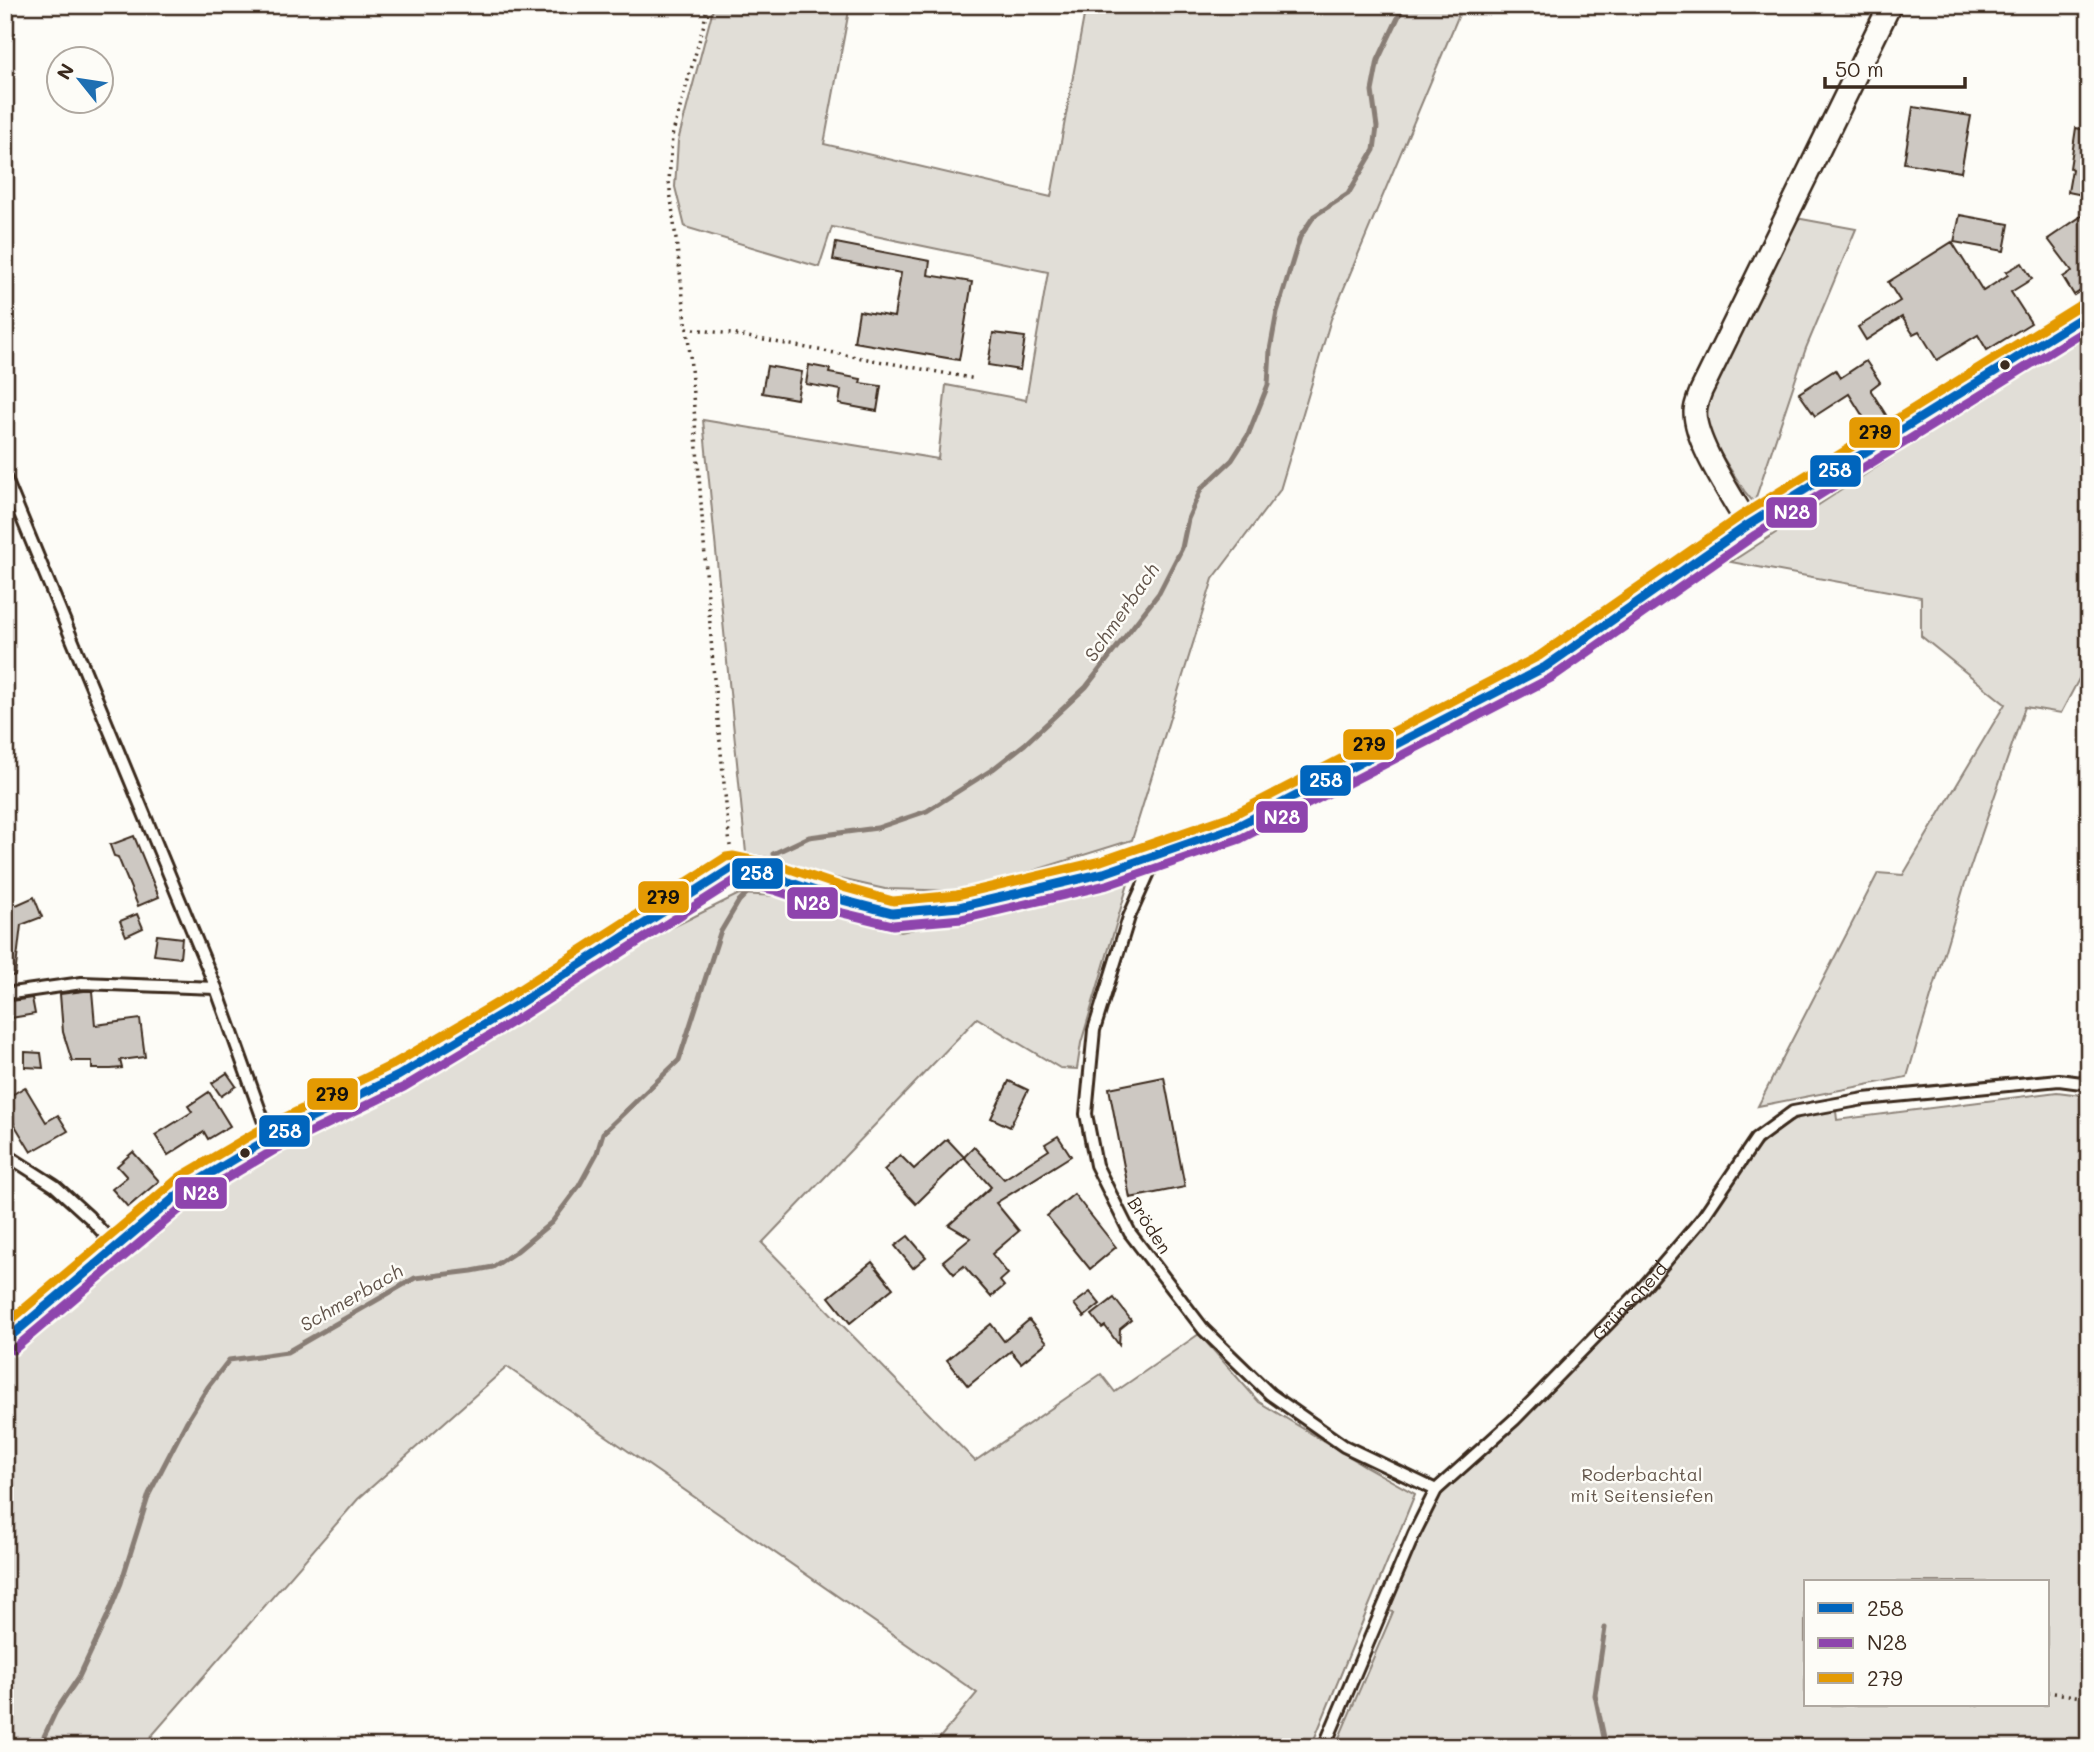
<svg xmlns="http://www.w3.org/2000/svg" width="2094" height="1752" font-family="Mali,sans-serif">
  <style>
    .green { fill: #e1ded7; stroke: #8e847a; stroke-width: 2; fill-rule: evenodd }
    .lines { fill: none; stroke-linecap: round; stroke-linejoin: round }
    .stream { stroke: #887d74; stroke-width: 5 }
    .building { fill: #cdc8c2; stroke: #3b2a1e; stroke-width: 2 }
    .lane-casing { stroke: #3b2a1e; stroke-width: 16 }
    .street-casing { stroke: #3b2a1e; stroke-width: 26 }
    .secondary-casing { stroke: #3b2a1e; stroke-width: 33 }
    .path { stroke: #3b2a1e; stroke-width: 3.5; stroke-dasharray: 2 5; stroke-linecap: butt }
    .lane { stroke: #fdfcf7; stroke-width: 10 }
    .street { stroke: #fdfcf7; stroke-width: 21 }
    .secondary { stroke: #fdfcf7; stroke-width: 28 }
    .bus-1-casing { stroke: #fdfcf7; stroke-width: 14 }
    .bus-2-casing { stroke: #fdfcf7; stroke-width: 14 }
    .bus-3-casing { stroke: #fdfcf7; stroke-width: 14 }
    .bus-1 { stroke: #0065bd; stroke-width: 9 }
    .bus-2 { stroke: #8e44ad; stroke-width: 9 }
    .bus-3 { stroke: #e49a03; stroke-width: 9 }
    .bus-dot { fill: #3b2a1e; stroke: #fdfcf7; stroke-width: 2.5 }
    .labels { text-anchor: middle; dominant-baseline: central; stroke-width: 5; stroke-linejoin: round; paint-order: stroke }
    .street-label { font-size: 18px; fill: #3b2a1e; stroke: #fdfcf7 }
    .park-label { font-size: 18px; fill: #64574c; stroke: #fdfcf7 }
    .water-label { font-size: 19px; font-style: italic; fill: #615349; stroke: #fdfcf7 }
    .line-badge { stroke: #fdfcf7; stroke-width: 2.5 }
    .badge-label { font-size: 19px; text-anchor: middle; font-weight: bold; fill: #fff }
    .pale-badge-label { font-size: 19px; text-anchor: middle; font-weight: bold; fill: #111 }
  </style>
  <rect width="100%" height="100%" fill="#fdfcf7"/>
  <filter id="ink" filterUnits="userSpaceOnUse"><feTurbulence type="fractalNoise" baseFrequency=".0143" numOctaves="2"/><feDisplacementMap in="SourceGraphic" scale="14" xChannelSelector="R" yChannelSelector="G"/><feConvolveMatrix kernelMatrix="1 2 1 2 8 2 1 2 1" color-interpolation-filters="sRGB"/></filter>
  <g filter="url(#ink)">
    <g class="green">
      <polygon points="714,5 850,5 824,144 1051,197 1086,5 1463,5 1331,319 1280,490 1213,579 1132,840 968,891 885,889 827,876 779,859 746,853 703,420 938,459 946,385 1026,400 1048,272 832,227 819,267 685,227 675,187 678,141"/>
      <polygon points="1796,218 1856,229 1806,348 1754,503 1745,492 1706,431 1709,397"/>
      <polygon points="2076,337 2089,349 2089,660 2061,713 2025,707 1965,883 1907,1077 1758,1106 1878,873 1903,875 2005,704 1921,636 1921,597 1731,562"/>
      <polygon points="1128,884 1081,1043 1077,1069 1060,1068 977,1018 762,1243 975,1461 1101,1374 1115,1392 1199,1334 1259,1402 1365,1466 1415,1494 1311,1747 932,1747 977,1693 507,1367 358,1499 142,1747 5,1747 5,1356 187,1203 254,1162 309,1137 669,929 739,894 797,897 901,932"/>
      <path d="M2057 1092 2089 1096V1747H1335L1393 1612 1384 1610 1435 1495 1608 1329 1740 1163 1772 1135 1791 1122 1808 1113 1836 1111 1837 1120ZM1805 1582H2047V1705H1805Z"/>
    </g>
    <g class="lines">
      <g class="stream">
        <polyline points="773,854 809,837 877,828 927,811 993,769 1025,744 1086,687 1159,593 1182,548 1188,519 1201,489 1232,460 1248,435 1268,385 1270,350 1277,312 1300,237 1314,216 1348,194 1374,150 1377,127 1372,91 1378,60 1404,5"/>
        <polyline points="1605,1628 1595,1695 1606,1747"/>
        <polyline points="39,1747 56,1711 79,1677 108,1615 121,1583 149,1494 187,1421 208,1387 229,1360 287,1352 415,1278 472,1271 493,1267 517,1251 552,1222 579,1186 597,1153 603,1133 679,1060 720,933 739,901 753,887"/>
      </g>
    </g>
    <g class="building">
      <polygon points="1913,107 1971,116 1961,172 1904,163"/>
      <polygon points="2076,128 2089,131 2089,154 2083,195 2068,192 2072,169 2070,168"/>
      <polygon points="2089,211 2089,293 2085,288 2074,295 2063,277 2072,271 2048,239"/>
      <polygon points="1960,215 2009,224 2004,251 1954,242"/>
      <polygon points="1952,242 1983,291 2008,275 2006,272 2022,263 2032,279 2011,292 2031,323 1987,350 1978,335 1937,360 1919,331 1913,334 1902,317 1866,340 1858,327 1900,301 1888,282"/>
      <polygon points="836,243 930,261 928,275 972,282 959,360 854,342 859,311 894,317 901,273 833,260"/>
      <polygon points="993,333 1025,337 1020,370 988,365"/>
      <polygon points="1866,361 1880,382 1871,389 1871,391 1886,415 1869,426 1849,394 1815,416 1799,393 1835,370 1840,378"/>
      <polygon points="809,365 830,369 829,373 861,379 860,383 881,386 877,411 839,404 841,390 806,384"/>
      <polygon points="767,366 802,372 797,399 762,393"/>
      <polygon points="134,836 159,897 138,906 118,857 114,856 110,845"/>
      <polygon points="34,897 42,917 21,925 15,976 5,975 5,910"/>
      <polygon points="137,914 143,928 126,936 120,921"/>
      <polygon points="157,935 182,938 180,958 154,955"/>
      <polygon points="84,991 92,991 95,1025 140,1019 145,1057 120,1060 122,1068 111,1069 92,1069 92,1061 72,1061 63,1032 60,994"/>
      <polygon points="32,998 35,1014 5,1019 5,1002"/>
      <polygon points="25,1052 41,1053 43,1068 25,1067"/>
      <polygon points="227,1073 236,1086 221,1096 212,1083"/>
      <polygon points="1164,1077 1185,1187 1130,1198 1109,1088"/>
      <polygon points="1009,1081 1028,1090 1010,1127 991,1118"/>
      <polygon points="25,1087 46,1122 58,1115 68,1131 31,1152 5,1109 5,1099"/>
      <polygon points="209,1092 230,1126 208,1139 204,1132 168,1155 155,1135 192,1112 188,1106"/>
      <polygon points="1058,1136 1071,1156 996,1203 1019,1231 992,1254 1008,1274 1000,1281 1004,1286 991,1297 964,1266 954,1274 943,1261 971,1238 949,1225 991,1187 964,1157 974,1147 1004,1179 1049,1150 1045,1144"/>
      <polygon points="947,1139 964,1157 916,1204 884,1170 900,1155 914,1169"/>
      <polygon points="133,1152 159,1181 128,1207 112,1189 127,1177 117,1166"/>
      <polygon points="1074,1194 1116,1247 1090,1269 1047,1216"/>
      <polygon points="908,1236 926,1257 913,1268 895,1246"/>
      <polygon points="872,1262 893,1288 850,1323 829,1297"/>
      <polygon points="1090,1292 1100,1304 1084,1317 1074,1304"/>
      <polygon points="1114,1298 1131,1320 1120,1329 1119,1345 1105,1326 1102,1328 1092,1315"/>
      <polygon points="1029,1320 1047,1342 1021,1363 1011,1351 968,1386 947,1360 991,1324 1004,1341"/>
    </g>
    <g class="lines">
      <g class="lane-casing">
        <g id="lane">
          <polyline points="5,477 216,988 269,1136"/>
          <polyline points="1154,861 1129,917 1094,1030 1086,1114 1096,1165 1130,1233 1204,1330 1270,1394 1344,1446 1436,1490"/>
          <polyline points="5,994 82,983 216,988"/>
          <polyline points="5,1154 55,1186 89,1217 116,1247"/>
          <path id="s1" d="M1324 1747 1414 1534 1436 1490 1515 1419 1641 1290 1701 1220 1756 1139 1793 1112 1864 1099 2059 1080 2089 1084"/>
        </g>
      </g>
      <g class="street-casing">
        <path id="street" d="M1748 525C1732 496 1695 443 1695 412 1695 405 1699 397 1701 391L1890 5"/>
      </g>
      <g class="secondary-casing">
        <polyline id="secondary" points="5,1341 186,1188 270,1138 398,1076 515,1006 732,868 777,878 842,900 892,913 959,907 1104,873 1236,827 1545,667 1748,525 2089,313"/>
      </g>
      <g class="path">
        <polyline points="707,5 704,24 672,136 669,182 690,354 714,679 730,846"/>
        <polyline points="687,328 737,335 976,379"/>
        <polyline points="2047,1692 2089,1698"/>
      </g>
      <use href="#lane" class="lane"/>
      <use href="#street" class="street"/>
      <use href="#secondary" class="secondary"/>
      <g class="bus-1-casing">
        <polyline id="bus-1" points="5,1341 186,1188 270,1138 398,1076 515,1006 732,868 777,878 842,900 892,913 959,907 1104,873 1236,827 1545,667 1748,525 2089,313"/>
      </g>
      <g class="bus-2-casing">
        <polyline id="bus-2" points="13,1350 193,1198 276,1149 404,1087 522,1016 734,881 774,890 839,912 893,925 962,919 1107,885 1240,839 1551,678 1755,535 2089,328"/>
      </g>
      <g class="bus-3-casing">
        <polyline id="bus-3" points="5,1325 180,1177 265,1127 392,1065 509,996 726,857 733,856 781,866 846,888 893,901 957,895 1101,861 1231,816 1539,656 1742,515 2083,303"/>
      </g>
      <use href="#bus-1" class="bus-1"/>
      <use href="#bus-2" class="bus-2"/>
      <use href="#bus-3" class="bus-3"/>
    </g>
  </g>
  <g class="bus-dot">
    <circle cx="2005" cy="365" r="6"/>
    <circle cx="245" cy="1153" r="6"/>
  </g>
  <g class="labels">
    <g class="street-label">
      <text transform="translate(1150 1225) rotate(57)">Bröden</text>
      <text stroke="none"><textPath href="#s1" startOffset="551">Grünscheid</textPath></text>
    </g>
    <g class="park-label">
      <text x="1642" y="1474">Roderbachtal<tspan x="1642" dy="21">mit Seitensiefen</tspan></text>
    </g>
    <g class="water-label">
      <text transform="translate(1121 612) rotate(-55)">Schmerbach</text>
      <text transform="translate(351 1297) rotate(-30)">Schmerbach</text>
    </g>
  </g>
  <g class="line-badge">
    <rect x="1848" y="416" width="53" height="33" rx="7" fill="#e49a03"/>
    <rect x="1809" y="454" width="53" height="34" rx="7" fill="#0065bd"/>
    <rect x="1765" y="496" width="53" height="33" rx="7" fill="#8e44ad"/>
    <rect x="1342" y="728" width="53" height="33" rx="7" fill="#e49a03"/>
    <rect x="1299" y="764" width="53" height="33" rx="7" fill="#0065bd"/>
    <rect x="1255" y="800" width="54" height="34" rx="7" fill="#8e44ad"/>
    <rect x="731" y="857" width="53" height="33" rx="7" fill="#0065bd"/>
    <rect x="637" y="880" width="53" height="34" rx="7" fill="#e49a03"/>
    <rect x="786" y="886" width="53" height="34" rx="7" fill="#8e44ad"/>
    <rect x="306" y="1077" width="53" height="34" rx="7" fill="#e49a03"/>
    <rect x="258" y="1114" width="53" height="34" rx="7" fill="#0065bd"/>
    <rect x="174" y="1176" width="54" height="34" rx="7" fill="#8e44ad"/>
  </g>
  <g class="badge-label">
    <text x="1835" y="477">258</text>
    <text x="1792" y="519">N28</text>
    <text x="1326" y="787">258</text>
    <text x="1282" y="824">N28</text>
    <text x="757" y="880">258</text>
    <text x="812" y="910">N28</text>
    <text x="285" y="1138">258</text>
    <text x="201" y="1200">N28</text>
  </g>
  <g class="pale-badge-label">
    <text x="1875" y="439">279</text>
    <text x="1369" y="751">279</text>
    <text x="663" y="904">279</text>
    <text x="332" y="1101">279</text>
  </g>
  <rect width="2094" height="1752" fill="none" stroke="#fdfcf7" stroke-width="28"/>
  <rect x="14" y="14" width="2066" height="1724" fill="none" stroke="#3b2a1e" stroke-width="2.5" filter="url(#ink)"/>
  <rect x="1804" y="1580" width="245" height="126" fill="#fdfcf7" stroke="#afa8a0" stroke-width="2"/>
  <rect x="1818" y="1603" width="35" height="10" fill="#0065bd" stroke="#afa8a0" stroke-width="2"/>
  <text x="1867" y="1616" font-size="21" fill="#3b2a1e">258</text>
  <rect x="1818" y="1638" width="35" height="10" fill="#8e44ad" stroke="#afa8a0" stroke-width="2"/>
  <text x="1867" y="1650" font-size="21" fill="#3b2a1e">N28</text>
  <rect x="1818" y="1673" width="35" height="10" fill="#e49a03" stroke="#afa8a0" stroke-width="2"/>
  <text x="1867" y="1686" font-size="21" fill="#3b2a1e">279</text>
  <g transform="translate(80 80) rotate(300)"><circle r="33" fill="#fdfcf7" stroke="#afa8a0" stroke-width="2"/>
  <path d="M0-5L12 26L0 18L-12 26Z" fill="#1f6fb2"/>
  <text y="-10" font-size="19" font-weight="bold" text-anchor="middle" fill="#3b2a1e">N</text>
  </g>
  <path d="M1825 77v10h140v-10" fill="none" stroke="#3b2a1e" stroke-width="3.5"/>
  <text x="1835" y="77" font-size="21" fill="#3b2a1e" stroke="#fdfcf7" stroke-width="5" paint-order="stroke">50 m</text>
</svg>
